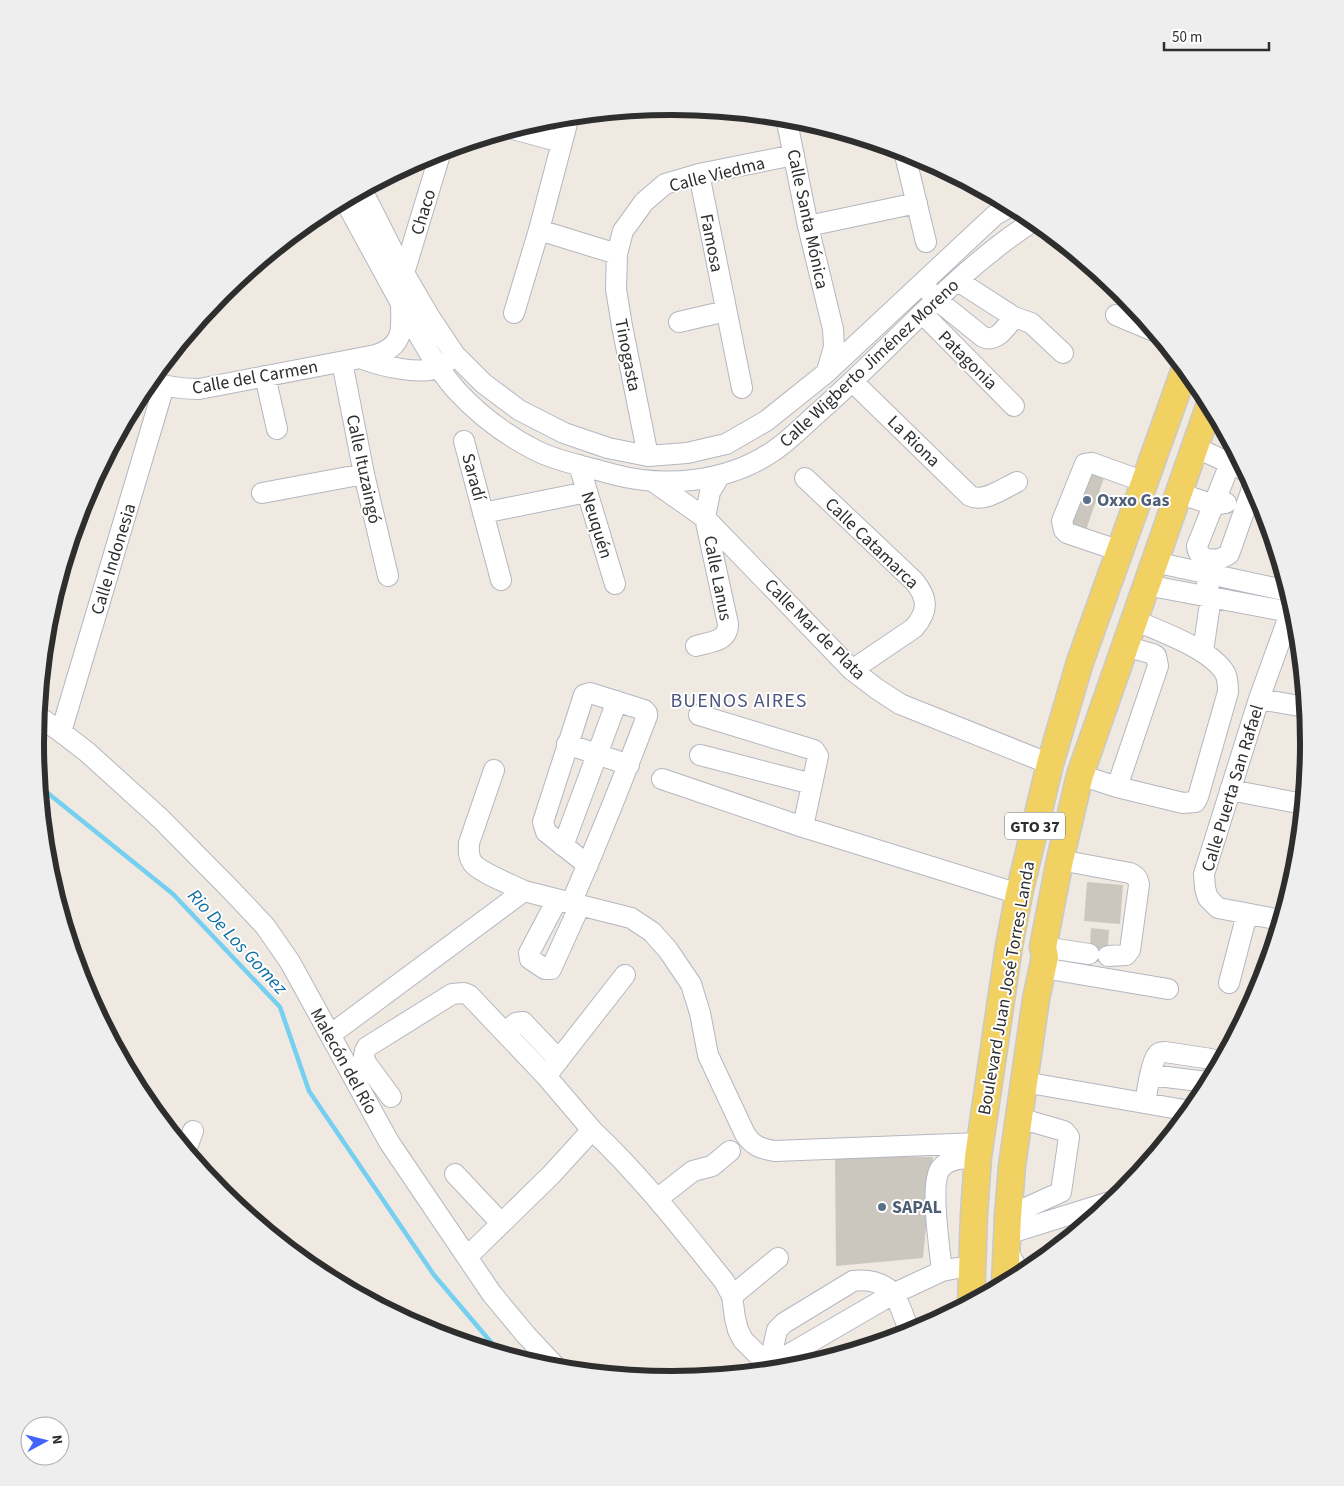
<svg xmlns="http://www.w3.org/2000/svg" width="1344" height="1486" viewBox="0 0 1344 1486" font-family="'Source Sans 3',sans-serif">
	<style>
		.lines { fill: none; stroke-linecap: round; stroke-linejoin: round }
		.stream { stroke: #75cff0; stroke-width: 4.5 }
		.building { fill: #cbc7bf }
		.minor-casing { stroke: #b4b7c1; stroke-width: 22 }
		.major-casing { stroke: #c9c9c9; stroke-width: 29 }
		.minor { stroke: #fff; stroke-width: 20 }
		.major { stroke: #f2d163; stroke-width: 26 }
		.service-dot { fill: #5c6f8a; stroke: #fff; stroke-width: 2 }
		.labels { text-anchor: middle; stroke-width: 4; stroke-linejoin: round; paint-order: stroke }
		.shield { fill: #fff; stroke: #6d6d6d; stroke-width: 1 }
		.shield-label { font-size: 16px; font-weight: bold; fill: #2e2e2e }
		.street-label { font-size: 18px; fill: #2e2e2e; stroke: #fff }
		.service-label { font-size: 18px; font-weight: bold; fill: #4e5e75; stroke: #fff; text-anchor: start }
		.water-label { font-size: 19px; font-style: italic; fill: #0d6fa3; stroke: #fff }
		.quarter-label { font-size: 20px; letter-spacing: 1px; fill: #4d5680; stroke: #fff }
		.rim { fill: none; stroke: #2e2e2e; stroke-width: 6 }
	</style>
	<rect width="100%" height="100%" fill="#efe9e1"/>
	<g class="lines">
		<path class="stream" d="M 39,786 L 173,894 L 280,1007 L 309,1091 L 434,1275 L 501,1354"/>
	</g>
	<path class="building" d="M 1088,466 L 1106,472 L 1085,533 L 1067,527 Z
		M 1087,882 L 1123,885 L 1120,924 L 1084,921 Z
		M 1091,928 L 1109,930 L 1107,962 L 1089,961 Z
		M 835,1155 L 933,1157 L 923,1258 L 836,1266 Z"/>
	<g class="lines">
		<defs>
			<path id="minor" d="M 786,117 L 808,226 L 833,329 L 834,347 L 827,371
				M 513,129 L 561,142
				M 904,151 L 926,242
				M 699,174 L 742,388
				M 362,190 L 404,273 L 429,316 L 455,355 L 483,383 L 519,410 L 564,433 L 608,448 L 648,456 L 687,453 L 726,444 L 766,421 L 826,373 L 995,215 L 1011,206
				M 344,199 C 364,236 384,273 404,309 C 420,337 435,366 456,390 C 479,415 507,436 537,451 C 559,462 588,467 612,474 C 664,488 726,483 772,452 C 789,441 805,424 821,410 C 892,348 954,272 1035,220
				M 808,226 L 917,203
				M 539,230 L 617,254
				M 404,273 L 441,151
				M 928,290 L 942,304 L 983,337 C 997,343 1006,327 1014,317 L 958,281
				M 514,313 L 539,230 L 569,116
				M 922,313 L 1014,406
				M 1116,315 L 1154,331
				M 1014,317 L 1031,323 L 1063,353
				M 679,322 L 726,311
				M 363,359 C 382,366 418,375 438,368 C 441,367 445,363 448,361
				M 342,362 L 364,474 L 388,576
				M 265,376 L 277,429
				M 149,381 C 166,387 181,389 199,389 L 376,355 C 403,346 402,331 401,306
				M 853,382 L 970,496 C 984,503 1004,488 1017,482
				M 464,441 L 501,580
				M 1195,447 L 1246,471
				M 1235,451 L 1197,546 C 1198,563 1219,562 1229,554 L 1253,486
				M 648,456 L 622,326 L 616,289 L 617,254 L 623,231 L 644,202 L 665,184 L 699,174 L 794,155
				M 579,465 L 615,584
				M 805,478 L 914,581 C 928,598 929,611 914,628 L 852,670
				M 654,482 L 705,518 L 852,670 L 877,689 L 900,704 L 1050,764
				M 262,493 L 364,474
				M 1178,493 L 1214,505 L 1226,503
				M 483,513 L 587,492
				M 1120,551 L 1067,533 L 1064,530 L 1062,521 L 1085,464 L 1092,463 L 1145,482
				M 1154,562 L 1288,591
				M 1146,585 L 1290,612 L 1294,611
				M 696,646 C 710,642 728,642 728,624 L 705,518 L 710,492 L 720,475
				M 1203,651 L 1211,597 L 1207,585
				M 1259,699 L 1305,707
				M 699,715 L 814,750 L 818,756 L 803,827
				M 38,716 L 61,732 L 87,752 L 161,819 L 233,892 L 265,926 L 290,962 L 389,1142 L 492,1294 L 526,1335 L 558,1369
				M 61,732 L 164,386
				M 567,744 L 629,765
				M 700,755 L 812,784
				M 494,770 L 469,843 C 469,850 468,856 472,862 C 478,872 513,885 524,891
				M 1080,775 L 1117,787 L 1183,803 L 1195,802 L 1198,797 L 1228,692 C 1228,686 1228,679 1225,673 C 1211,649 1159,631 1134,620
				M 662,779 L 803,827 L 1019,894
				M 1117,787 L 1158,666 L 1156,656 L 1153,654 L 1125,646
				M 1230,790 L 1303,804
				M 563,846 L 617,701
				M 1060,860 L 1130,873 C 1136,876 1138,878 1139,885 L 1130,950 L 1126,955 L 1108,956
				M 557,900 L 529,953 L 530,959 L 545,969 L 551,969 L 580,905
				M 571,903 C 598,842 623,779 647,716 L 647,713 L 644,710 L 590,693 L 584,695 L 543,822 L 546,832 L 588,865
				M 1281,920 L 1218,908 L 1208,898 L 1205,888 L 1204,874 L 1259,699 L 1293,605
				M 1043,947 L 1089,954
				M 1043,968 L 1168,989
				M 1229,983 L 1247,914
				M 505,1032 L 516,1023 L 523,1022 L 559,1060
				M 330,1035 L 524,891 L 631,918 L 652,932 L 668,950 L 691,984 L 700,1013 L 708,1055 L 745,1134 C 753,1146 761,1149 775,1151 L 979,1143
				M 1150,1075 L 1207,1082 L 1210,1081
				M 546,1076 L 592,1130
				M 1024,1082 L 1190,1111
				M 391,1097 L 366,1063 L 364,1057 L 365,1051 L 367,1047 L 452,994 L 464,993 L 469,995 L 546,1076 L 625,975
				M 1145,1103 C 1147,1092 1151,1063 1157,1055 C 1159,1052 1162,1052 1165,1052 L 1211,1059 C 1217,1062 1215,1068 1214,1074
				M 186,1150 L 193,1131
				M 455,1174 L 501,1223
				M 657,1199 L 693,1171 L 712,1166 L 730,1151
				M 1008,1216 L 1061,1192 L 1069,1137 L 1064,1131 L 1019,1118
				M 1007,1234 L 1113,1201
				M 1006,1249 L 1021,1275
				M 468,1256 L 551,1175 L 592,1130 C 641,1176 682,1229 724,1281 L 732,1296 L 735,1318 L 738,1330 L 743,1340 L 769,1366 L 771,1370
				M 942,1271 C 940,1251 929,1182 941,1168 C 949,1158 966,1158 978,1157
				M 732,1296 L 778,1258
				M 769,1366 L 777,1330 L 784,1323 L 853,1281 C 867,1279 882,1282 893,1293 C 898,1299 907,1325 910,1333
				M 764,1371 L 769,1366 L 893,1294 L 942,1271 L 957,1268 L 972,1268"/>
			<path id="major" d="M 1005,1284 L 1008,1216 L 1012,1166 L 1036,999 L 1045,957 L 1043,947 L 1060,860 L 1080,775 L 1210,404
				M 971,1302 L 974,1214 L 978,1157 L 1009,946 L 1019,894 L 1050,764 L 1080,662 L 1185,369"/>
		</defs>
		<use href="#minor" class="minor-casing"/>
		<use href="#major" class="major-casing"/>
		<use href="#minor" class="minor"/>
		<use href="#major" class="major"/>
	</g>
	<g class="service-dot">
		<circle cx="1087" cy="500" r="5"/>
		<circle cx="882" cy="1207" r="5"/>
	</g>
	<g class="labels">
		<rect class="shield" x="1005" y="812.5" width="60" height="27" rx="4"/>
		<g class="shield-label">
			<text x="1035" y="832">GTO 37</text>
		</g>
		<g class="street-label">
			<text transform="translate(717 174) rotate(-14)" y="6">Calle Viedma</text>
			<text transform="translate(423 212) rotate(-73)" y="6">Chaco</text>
			<text transform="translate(808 219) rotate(78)" y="6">Calle Santa Mónica</text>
			<text transform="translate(712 243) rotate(79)" y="6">Famosa</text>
			<text transform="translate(628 355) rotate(79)" y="6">Tinogasta</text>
			<text transform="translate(968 360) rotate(45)" y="6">Patagonia</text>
			<text transform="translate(869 363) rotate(-43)" y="6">Calle Wigberto Jiménez Moreno</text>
			<text transform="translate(255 377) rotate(-10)" y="6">Calle del Carmen</text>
			<text transform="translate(914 441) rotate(44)" y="6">La Riona</text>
			<text transform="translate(364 469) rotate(78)" y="6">Calle Ituzaingó</text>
			<text transform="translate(474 477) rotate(75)" y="6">Saradí</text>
			<text transform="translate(597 525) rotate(73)" y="6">Neuquén</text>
			<text transform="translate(872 543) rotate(44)" y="6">Calle Catamarca</text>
			<text transform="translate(113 559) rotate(-73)" y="6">Calle Indonesia</text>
			<text transform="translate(718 578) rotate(79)" y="6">Calle Lanus</text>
			<text transform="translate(815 629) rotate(45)" y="6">Calle Mar de Plata</text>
			<text transform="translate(1232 788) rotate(-73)" y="6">Calle Puerta San Rafael</text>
			<text transform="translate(1006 988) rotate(-80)" y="6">Boulevard Juan José Torres Landa</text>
			<text transform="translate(344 1061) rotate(61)" y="6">Malecón del Río</text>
		</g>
		<g class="service-label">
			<text x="1097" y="506">Oxxo Gas</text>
			<text x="892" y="1213">SAPAL</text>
		</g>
		<g class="water-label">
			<text transform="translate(238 941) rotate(47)" y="7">Rio De Los Gomez</text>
		</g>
		<g class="quarter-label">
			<text x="739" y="707">BUENOS AIRES</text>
		</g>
	</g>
	<path d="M0 0H1344V1486H0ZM44 743a628 628 0 1 1 1256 0a628 628 0 1 1-1256 0Z" fill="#eee" fill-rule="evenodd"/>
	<path class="rim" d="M44 743a628 628 0 1 1 1256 0a628 628 0 1 1-1256 0Z"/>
	<g transform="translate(45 1441) rotate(83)"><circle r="24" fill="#ffffff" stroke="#ababab"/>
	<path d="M0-4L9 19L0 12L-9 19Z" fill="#4264fb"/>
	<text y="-8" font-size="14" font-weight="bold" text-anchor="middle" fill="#2e2e2e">N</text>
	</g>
	<path d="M1164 42v8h105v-8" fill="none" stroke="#2e2e2e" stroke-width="2.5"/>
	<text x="1172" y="42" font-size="15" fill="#2e2e2e" stroke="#ffffff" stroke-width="4" paint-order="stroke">50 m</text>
</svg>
